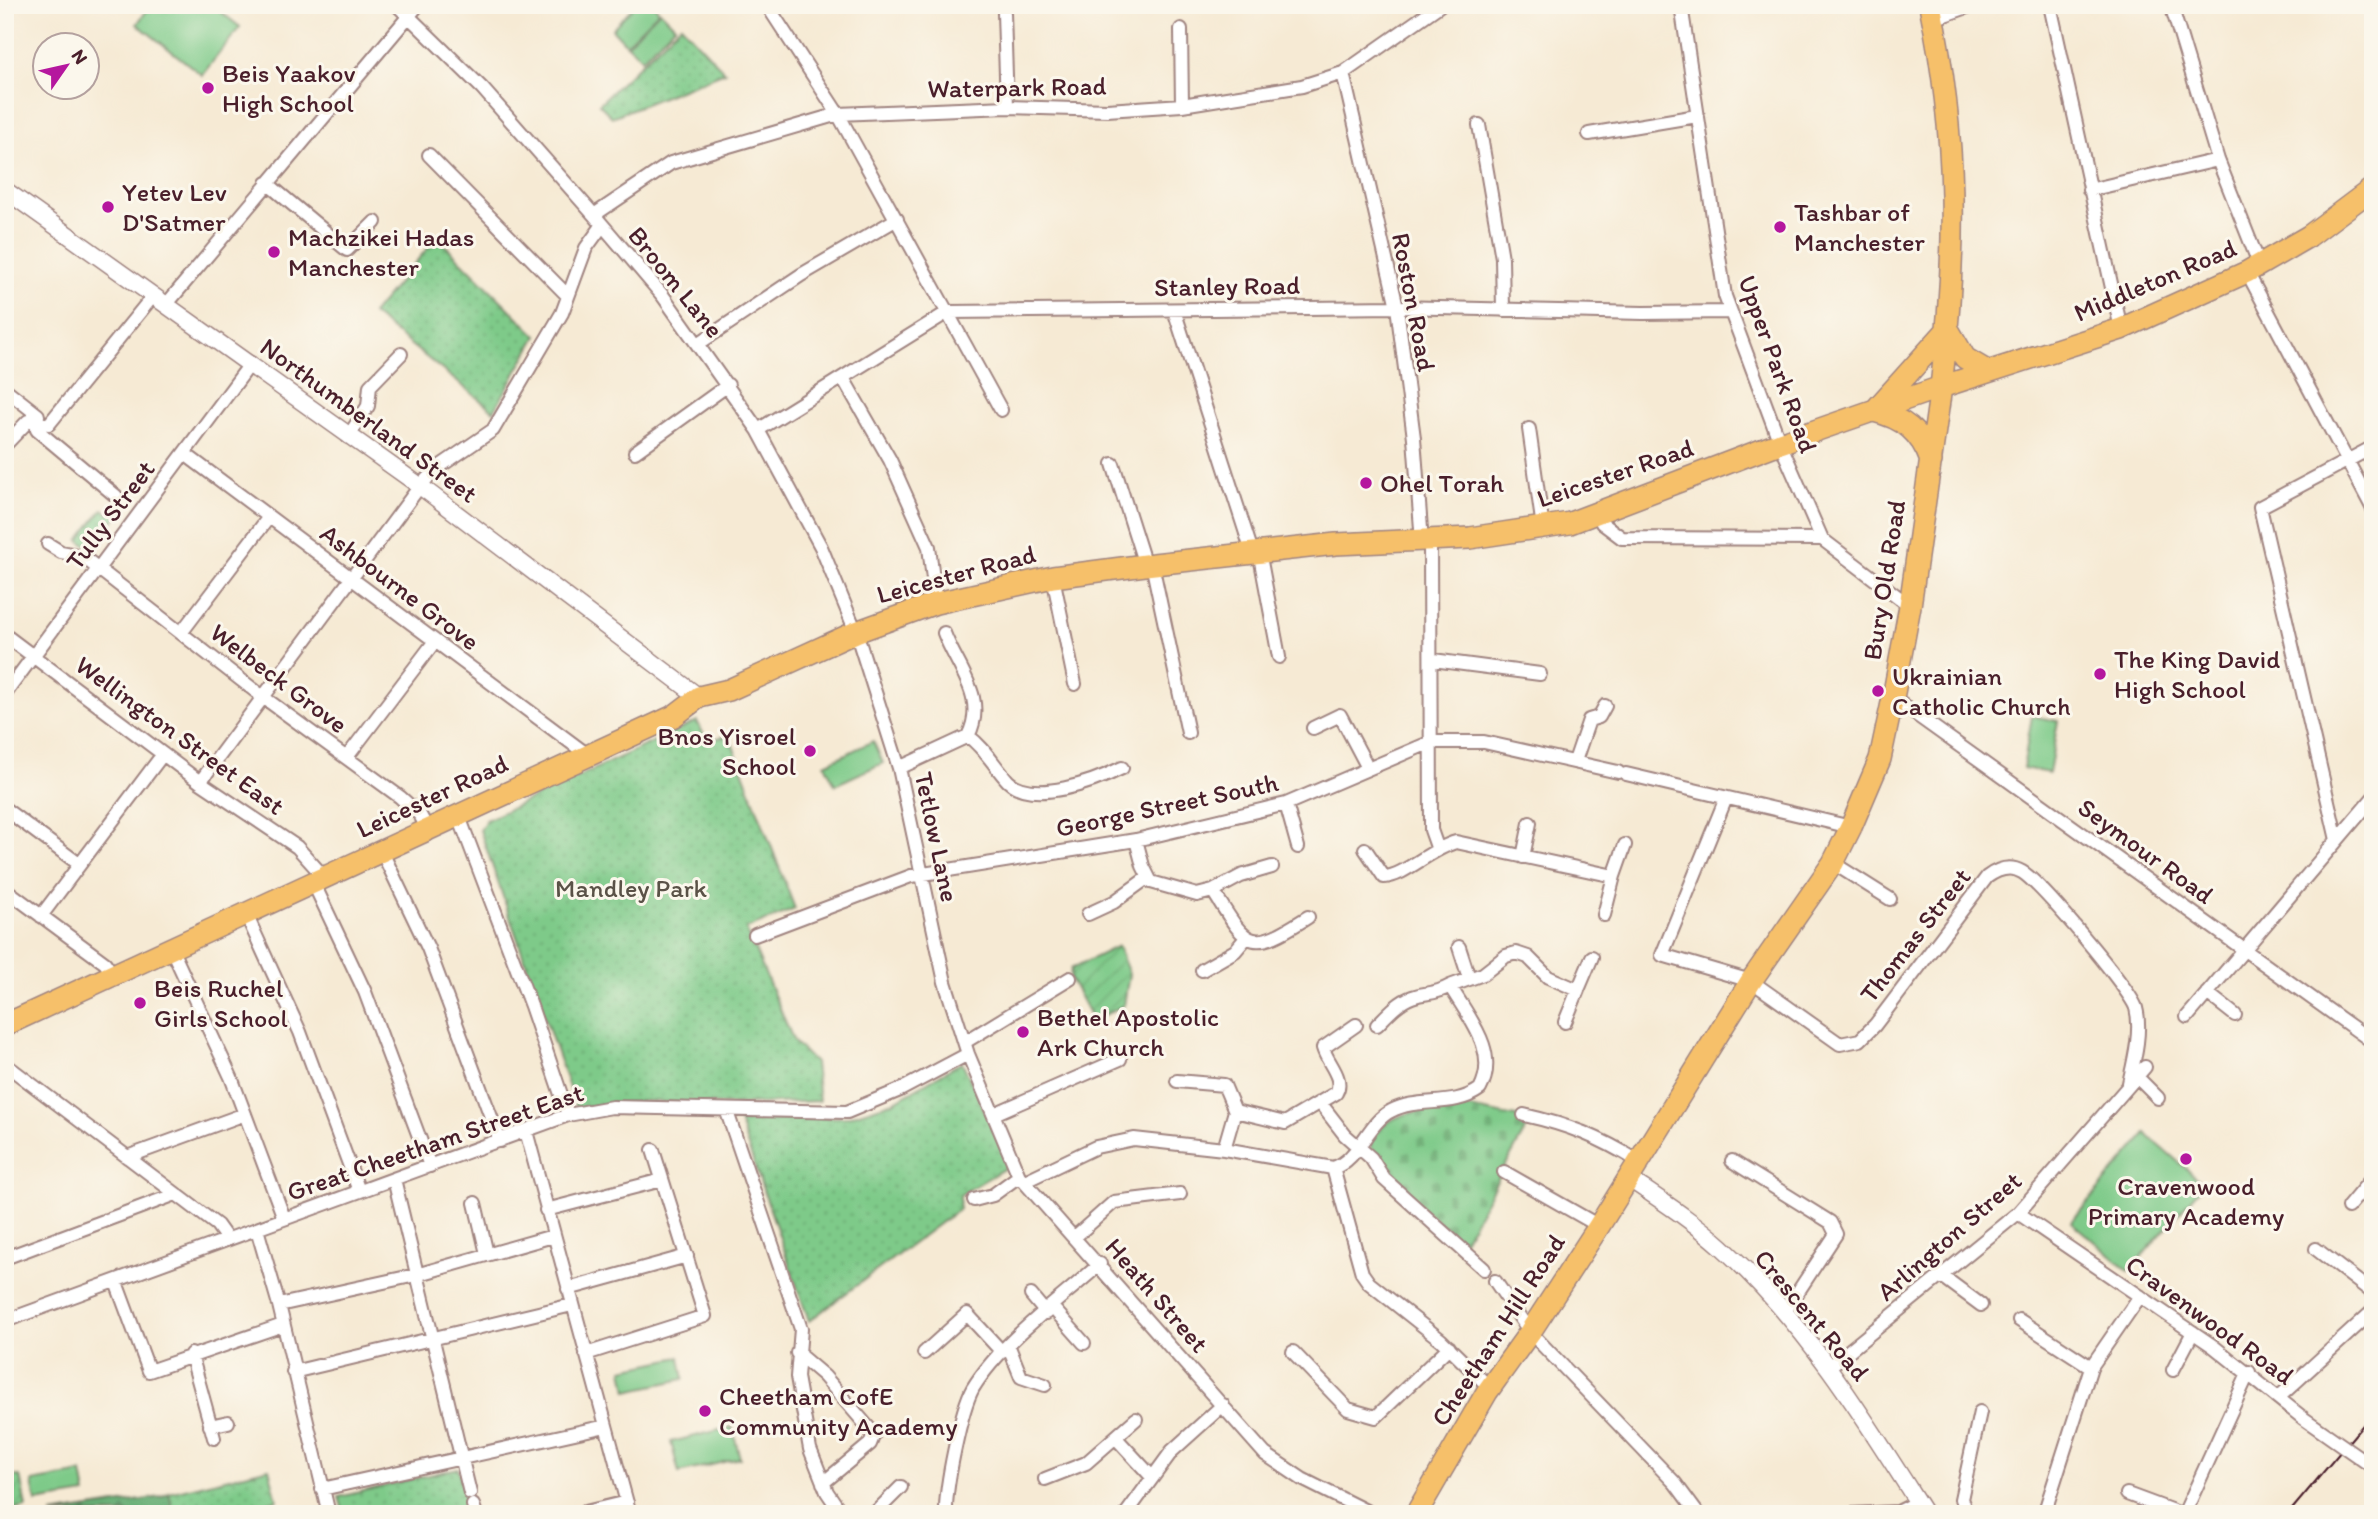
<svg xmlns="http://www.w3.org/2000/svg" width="2378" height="1519" viewBox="0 0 2378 1519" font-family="Itim,sans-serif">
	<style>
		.grass { fill: #7eca89; stroke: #64745a; stroke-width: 2 }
		.forest { fill: url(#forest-firs); stroke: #586650; stroke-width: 2 }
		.cemetery { fill: url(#cemetery-stones); stroke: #64745a; stroke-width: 2 }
		.park { fill: url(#park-dots); stroke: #64745a; stroke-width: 2 }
		.garden { fill: url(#garden-furrows); stroke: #64745a; stroke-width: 2 }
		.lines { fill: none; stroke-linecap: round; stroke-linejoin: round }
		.minor-casing { stroke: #a08480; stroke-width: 16 }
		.tertiary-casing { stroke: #a08480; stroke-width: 19 }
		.primary-casing { stroke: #a08480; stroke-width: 24 }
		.trunk-casing { stroke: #a08480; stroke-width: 24 }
		.minor { stroke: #fff; stroke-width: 12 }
		.tertiary { stroke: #fff; stroke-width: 16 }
		.primary { stroke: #f6c06b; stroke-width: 21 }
		.trunk { stroke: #f6c06b; stroke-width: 21 }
		.tram { stroke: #4a1f2b; stroke-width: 2 }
		.minor-bridge-casing { stroke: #a08480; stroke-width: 16; stroke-linecap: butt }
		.minor-bridge { stroke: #fff; stroke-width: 12 }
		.poi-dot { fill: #b5179e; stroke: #fbf7ec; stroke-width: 2.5 }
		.labels { text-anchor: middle; stroke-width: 6; stroke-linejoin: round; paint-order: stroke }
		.poi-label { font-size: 26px; fill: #4a1f2b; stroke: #fbf7ec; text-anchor: start }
		.street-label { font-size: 26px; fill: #4a1f2b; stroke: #fbf7ec }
		.park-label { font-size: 26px; fill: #5a5247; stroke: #fbf7ec }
	</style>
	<defs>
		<pattern id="forest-firs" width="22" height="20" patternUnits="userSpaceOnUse" patternTransform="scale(1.75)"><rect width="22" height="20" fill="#66ae75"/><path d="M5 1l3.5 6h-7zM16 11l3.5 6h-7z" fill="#568d60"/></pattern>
		<pattern id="cemetery-stones" width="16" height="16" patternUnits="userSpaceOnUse" patternTransform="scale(1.75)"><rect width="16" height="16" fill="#7eca89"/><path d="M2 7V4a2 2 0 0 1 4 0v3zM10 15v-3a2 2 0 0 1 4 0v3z" fill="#6ead76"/></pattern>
		<pattern id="park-dots" width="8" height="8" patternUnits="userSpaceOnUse" patternTransform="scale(1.75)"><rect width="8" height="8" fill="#7eca89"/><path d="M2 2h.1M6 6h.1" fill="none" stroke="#6ead76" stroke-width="1.8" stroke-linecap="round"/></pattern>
		<pattern id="garden-furrows" width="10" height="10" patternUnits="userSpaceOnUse" patternTransform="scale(1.75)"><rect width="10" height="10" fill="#7eca89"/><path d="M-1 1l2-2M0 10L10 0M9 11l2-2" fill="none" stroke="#6ead76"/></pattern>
	</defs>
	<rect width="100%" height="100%" fill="#fbf7ec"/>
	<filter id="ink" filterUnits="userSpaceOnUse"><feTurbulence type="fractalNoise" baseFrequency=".0143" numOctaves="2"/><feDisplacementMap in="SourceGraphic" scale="14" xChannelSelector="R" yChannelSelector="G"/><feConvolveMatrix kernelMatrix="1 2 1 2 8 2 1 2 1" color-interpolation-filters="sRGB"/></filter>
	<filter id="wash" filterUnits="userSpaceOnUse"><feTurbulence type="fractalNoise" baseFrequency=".00686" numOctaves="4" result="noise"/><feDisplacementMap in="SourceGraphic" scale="28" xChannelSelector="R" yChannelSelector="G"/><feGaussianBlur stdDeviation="1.57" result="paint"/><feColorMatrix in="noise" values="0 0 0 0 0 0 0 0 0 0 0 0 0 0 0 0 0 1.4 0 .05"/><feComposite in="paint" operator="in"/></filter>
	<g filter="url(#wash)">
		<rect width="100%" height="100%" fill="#f6ead4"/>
		<path class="grass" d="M 151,5 L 212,5 L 240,27 L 202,75 L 137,24 Z
			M 635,5 L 654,5 L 659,11 L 626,44 L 612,29 Z
			M 660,11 L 675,26 L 642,59 L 627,44 Z
			M 2032,716 L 2058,721 L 2049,773 L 2023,768 Z
			M 873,741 L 883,763 L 835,785 L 825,764 Z
			M 2146,1134 L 2204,1184 L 2129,1271 L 2071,1222 Z
			M 680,1357 L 684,1379 L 627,1391 L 623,1369 Z
			M 732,1427 L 740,1458 L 679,1473 L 671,1442 Z
			M 82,1473 L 86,1494 L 36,1502 L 32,1482 Z"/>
		<path class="forest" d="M 169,1493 L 174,1514 L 51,1514 L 161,1497 Z"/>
		<path class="cemetery" d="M 1464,1107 L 1531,1120 L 1463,1242 C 1434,1216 1381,1182 1370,1144 C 1388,1106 1427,1112 1464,1107 Z"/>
		<path class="park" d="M 681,25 L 725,72 L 612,117 L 599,104 Z
			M 437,237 L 537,336 L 494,411 L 372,314 Z
			M 119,503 L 125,508 L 98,538 L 101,541 L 94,551 L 79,540 L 103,509 L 110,514 Z
			M 697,721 L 707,741 L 729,735 L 795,909 L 746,929 L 794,1042 L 815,1063 L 819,1101 L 730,1105 L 645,1101 L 576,1108 L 480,830 L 486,820 Z
			M 962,1062 L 1010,1165 L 960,1195 L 959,1209 L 809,1321 L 739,1121 L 847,1117 L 893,1102 Z
			M 269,1468 L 277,1500 L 266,1503 L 268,1514 L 174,1514 L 169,1493 Z
			M 458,1468 L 469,1514 L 344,1514 L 339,1497 Z"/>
		<path class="garden" d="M 1118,946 L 1129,974 L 1124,1005 L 1093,1021 L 1070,978 L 1071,969 Z
			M 20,1476 L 26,1507 L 5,1512 L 5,1477 Z"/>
	</g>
	<g filter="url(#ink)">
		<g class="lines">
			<defs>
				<path id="minor" d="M 397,5 L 482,88 L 594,215 L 663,296 L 758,430 L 821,547 L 856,632 L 899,768 L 945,982 L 968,1054 L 1019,1176 L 1265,1454 L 1302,1479 L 1372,1514
					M 767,5 L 838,114 L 1001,410
					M 1681,5 L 1725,296 L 1780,443 L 1822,539 L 1910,606
					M 2050,5 L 2121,329
					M 2171,5 L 2218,160 L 2260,266
					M 1004,13 L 1007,107
					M 1933,19 L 1973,5
					M 1181,29 L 1182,105
					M 1343,73 L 1397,307 L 1414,438 L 1422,542
					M 1479,125 L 1502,258 L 1503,310
					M 1589,134 L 1697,116
					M 429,155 L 568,296
					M 267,183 L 347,250 L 375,222
					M 2089,190 L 2218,160
					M 594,215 L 671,163 L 838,114 L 1007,107 L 1107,110 L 1182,105 L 1302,86 L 1343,73 L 1440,5
					M 2247,272 L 2373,509
					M 166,305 L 418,5
					M 1174,310 L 1252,552
					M 698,344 L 801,275 L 897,219
					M 843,378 L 890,460 L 929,547 L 936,603
					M 5,389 L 38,415 L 37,430 L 116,496
					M 1529,429 L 1543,528
					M 758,430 L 948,312 L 1397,307 L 1643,313 L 1730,312
					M 348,437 L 368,406 L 370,386 L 401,354
					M 5,445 L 28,421 L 49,424 L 153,296
					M 635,452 L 728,385
					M 185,454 L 589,756
					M 1113,464 L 1145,565
					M 1599,513 L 1602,523 L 1622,538 L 1822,539
					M 1430,541 L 1431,830 L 1437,847
					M 48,544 L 61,552 L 82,556 L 263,697 L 400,797 L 420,815 L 427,828
					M 1259,551 L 1279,657
					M 1152,564 L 1188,733
					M 1053,577 L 1075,684
					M 181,633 L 269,517
					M 944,633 C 957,668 988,698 968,736
					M 5,635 L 200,782 L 297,847 L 324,877
					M 1433,660 L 1540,674
					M 5,694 L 251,363
					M 1893,698 L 2373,1042
					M 1313,728 L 1340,715 L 1368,768
					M 347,757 L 435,641
					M 1575,761 L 1589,720 L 1599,717 L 1605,706
					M 899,768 L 968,736 C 985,748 994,766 1008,781 C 1033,805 1096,781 1122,768
					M 1626,774 L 1851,827
					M 200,782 L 420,486 L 436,469 L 493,430 L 562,313 L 586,248 L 602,226
					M 1726,798 L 1662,955 L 1751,981 L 1840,1044 L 1860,1040 L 1875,1025 L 1987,877 C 1998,869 2010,865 2022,872 C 2040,882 2130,989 2136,1008 C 2142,1030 2134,1061 2129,1083
					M 1286,804 L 1298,847
					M 5,809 L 79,864
					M 458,814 L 531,1006 L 568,1115
					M 1136,840 L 1143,866 L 1151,882 L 1197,895 L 1213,891 C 1248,947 1249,955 1308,917
					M 2337,840 L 2260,507 L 2373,447
					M 1365,849 L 1384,877 C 1405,876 1430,849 1456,842 L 1614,876 L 1604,915
					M 381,850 L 428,948 L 500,1141
					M 1523,857 L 1530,823
					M 1833,863 L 1890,899
					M 1614,876 L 1625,845
					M 313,882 L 365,992 L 430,1166
					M 5,889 L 105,963 L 113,975
					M 1213,891 L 1241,876 L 1272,867
					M 245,912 L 300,1032 L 359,1191
					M 1088,914 L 1114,902 L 1147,878
					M 41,916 L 163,754
					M 755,935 L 911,876 L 1136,840 L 1286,804 L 1431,742 L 1484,742 L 1618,772
					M 1459,947 L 1469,978
					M 171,948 L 231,1077 L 284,1218
					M 1202,970 L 1235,951 L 1246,938
					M 1450,986 L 1483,974 L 1506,956 L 1516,953 L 1528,957 L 1548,977 L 1578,990 L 1592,957
					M 2207,993 L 2235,1015
					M 2187,1017 L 2373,798
					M 1565,1022 L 1578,990
					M 965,1042 L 1070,978
					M 5,1064 L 217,1225 L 227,1239
					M 2136,1076 L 2158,1098
					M 1177,1081 L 1224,1085 L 1235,1111 L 1285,1123 L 1336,1093 C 1345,1078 1327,1063 1323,1048 L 1356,1025
					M 1321,1104 L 1345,1135 L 1371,1158 L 1384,1179 L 1484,1269
					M 727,1112 L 801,1329 L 797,1377 L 810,1449 L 827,1492 L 842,1514
					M 994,1114 L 1120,1059
					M 1524,1115 C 1569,1125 1599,1137 1638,1161
					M 526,1131 L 630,1514
					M 1224,1149 L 1235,1111
					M 127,1157 L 245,1114
					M 1732,1161 L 1830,1222 L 1836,1234 L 1784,1313
					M 1333,1168 L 1362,1273 L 1369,1283 L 1441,1340 L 1490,1388
					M 1504,1172 L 1599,1226
					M 394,1179 L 470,1493
					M 1025,1181 L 1096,1147 L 1134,1139 L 1224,1149 L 1333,1168 C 1359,1160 1367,1123 1391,1111 C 1419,1096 1453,1109 1480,1089 C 1500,1052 1468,1017 1450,986 C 1432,996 1428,991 1412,997 C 1398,1002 1387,1015 1377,1025
					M 974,1200 L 993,1195 L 1019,1176
					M 475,1203 L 487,1254
					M 2348,1207 L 2373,1177
					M 546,1210 L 662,1180
					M 2018,1213 L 2213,1346 L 2303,1418
					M 257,1229 L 279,1305 L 329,1514
					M 1076,1236 L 1114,1202 L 1180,1194
					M 2316,1249 L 2373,1293
					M 5,1258 L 176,1194
					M 1942,1276 L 1981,1305
					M 1495,1281 L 1530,1332 L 1675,1483 L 1698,1514
					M 116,1282 L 149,1371 L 283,1325
					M 568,1289 L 687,1256
					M 1031,1295 L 1046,1313
					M 279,1305 L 416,1275 L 553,1236
					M 1052,1307 L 1084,1343
					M 2019,1320 L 2091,1367
					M 5,1321 L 568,1115 L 612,1107 L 847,1112 L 900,1090 L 968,1054
					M 1009,1347 L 1021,1377 L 1045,1385
					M 1293,1352 L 1348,1409 L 1376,1417 L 1449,1347
					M 797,1353 L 824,1376 L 874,1434 L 870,1444 L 823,1483
					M 924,1353 L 967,1314 L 1002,1352
					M 191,1354 L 214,1438
					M 586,1354 L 705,1316 L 653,1150
					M 1829,1367 L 2018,1213 L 2145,1067
					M 2173,1370 L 2193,1332
					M 293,1372 L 572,1305
					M 2278,1398 L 2373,1311
					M 210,1426 L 228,1422
					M 1116,1438 L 1152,1477
					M 1045,1479 L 1086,1463 L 1136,1419
					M 322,1489 L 606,1426
					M 2127,1494 L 2181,1514
					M 473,1505 L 476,1514
					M 577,1514 L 627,1502
					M 874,1514 L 901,1487
					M 946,1514 C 945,1488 961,1409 973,1388 C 1001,1342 1060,1300 1100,1264
					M 1126,1514 L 1172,1451 L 1223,1405
					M 1850,1514 L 1898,1512 L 1918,1502
					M 1967,1514 L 1961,1499 L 1980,1412
					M 2044,1514 L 2091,1367 L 2140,1296
					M 2184,1514 L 2249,1372"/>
				<path id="tertiary" d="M 5,190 L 420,486 L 699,697
					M 1628,1178 C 1660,1200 1693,1221 1722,1247 C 1806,1323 1865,1419 1925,1514"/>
				<path id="primary" d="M 1948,329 L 1965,358 L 1987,371
					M 1877,408 L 1947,330
					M 5,1025 L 674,716 L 699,697 L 729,690 L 856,632 L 936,603 L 1053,577 L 1145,565 L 1336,544 L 1470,538 L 1570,523 L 1780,443 L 1941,387 C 1957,253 1958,139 1930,5"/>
				<path id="trunk" d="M 1874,411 C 1903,418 1921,432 1931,461
					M 1416,1514 L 1487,1392 L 1530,1332 L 1599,1226 L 1751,981 L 1833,863 L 1851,827 L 1880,759 L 1893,698 L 1910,606 L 1941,387 L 2121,329 L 2247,272 L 2309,236 L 2373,188"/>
			</defs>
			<use href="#minor" class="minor-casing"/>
			<use href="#tertiary" class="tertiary-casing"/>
			<use href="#primary" class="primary-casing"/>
			<use href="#trunk" class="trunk-casing"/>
			<use href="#minor" class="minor"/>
			<use href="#tertiary" class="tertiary"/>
			<use href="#primary" class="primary"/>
			<use href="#trunk" class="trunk"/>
			<path class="tram" d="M 2288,1514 L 2373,1413"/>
			<defs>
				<path id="minor-bridge" d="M 2303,1418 L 2373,1467"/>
			</defs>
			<use href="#minor-bridge" class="minor-bridge-casing"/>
			<use href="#minor-bridge" class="minor-bridge"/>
		</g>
	</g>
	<g class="poi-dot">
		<circle cx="208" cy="88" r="7"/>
		<circle cx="108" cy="207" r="7"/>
		<circle cx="1780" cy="227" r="7"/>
		<circle cx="274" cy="252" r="7"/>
		<circle cx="1366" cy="483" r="7"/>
		<circle cx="2100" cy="674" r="7"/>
		<circle cx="1878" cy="691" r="7"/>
		<circle cx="810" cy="751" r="7"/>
		<circle cx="140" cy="1003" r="7"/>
		<circle cx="1023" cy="1032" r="7"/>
		<circle cx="2186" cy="1159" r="7"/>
		<circle cx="705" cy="1411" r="7"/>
	</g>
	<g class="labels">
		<g class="poi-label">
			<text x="222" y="82">Beis Yaakov<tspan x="222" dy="30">High School</tspan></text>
			<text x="122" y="201">Yetev Lev<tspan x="122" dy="30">D'Satmer</tspan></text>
			<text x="1794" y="221">Tashbar of<tspan x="1794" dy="30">Manchester</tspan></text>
			<text x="288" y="246">Machzikei Hadas<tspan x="288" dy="30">Manchester</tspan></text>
			<text x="1380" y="492">Ohel Torah</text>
			<text x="2114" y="668">The King David<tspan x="2114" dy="30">High School</tspan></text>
			<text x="1892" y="685">Ukrainian<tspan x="1892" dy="30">Catholic Church</tspan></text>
			<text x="796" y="745" text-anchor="end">Bnos Yisroel<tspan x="796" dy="30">School</tspan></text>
			<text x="154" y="997">Beis Ruchel<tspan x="154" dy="30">Girls School</tspan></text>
			<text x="1037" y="1026">Bethel Apostolic<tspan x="1037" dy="30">Ark Church</tspan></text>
			<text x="2186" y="1195" text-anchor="middle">Cravenwood<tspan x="2186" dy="30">Primary Academy</tspan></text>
			<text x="719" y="1405">Cheetham CofE<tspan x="719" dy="30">Community Academy</tspan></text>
		</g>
		<g class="street-label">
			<text transform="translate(1017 87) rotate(-1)" y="9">Waterpark Road</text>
			<text transform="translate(2155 280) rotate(-23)" y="9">Middleton Road</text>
			<text transform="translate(676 282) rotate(51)" y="9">Broom Lane</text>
			<text transform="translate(1227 286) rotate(-1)" y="9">Stanley Road</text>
			<text transform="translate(1414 302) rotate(79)" y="9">Roston Road</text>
			<text transform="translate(1778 364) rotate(70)" y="9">Upper Park Road</text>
			<text transform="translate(369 420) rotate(36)" y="9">Northumberland Street</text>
			<text transform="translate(1615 473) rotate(-19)" y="9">Leicester Road</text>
			<text transform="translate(110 515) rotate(-53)" y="9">Tully Street</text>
			<text transform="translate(956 574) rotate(-15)" y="9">Leicester Road</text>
			<text transform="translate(1884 580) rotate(-81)" y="9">Bury Old Road</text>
			<text transform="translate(400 587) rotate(37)" y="9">Ashbourne Grove</text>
			<text transform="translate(279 678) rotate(37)" y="9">Welbeck Grove</text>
			<text transform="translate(180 735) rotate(36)" y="9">Wellington Street East</text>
			<text transform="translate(432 796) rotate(-25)" y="9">Leicester Road</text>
			<text transform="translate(1167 805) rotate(-12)" y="9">George Street South</text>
			<text transform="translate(937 837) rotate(78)" y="9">Tetlow Lane</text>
			<text transform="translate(2146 851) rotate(36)" y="9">Seymour Road</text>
			<text transform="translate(1915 935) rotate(-52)" y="9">Thomas Street</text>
			<text transform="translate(435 1142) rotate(-19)" y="9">Great Cheetham Street East</text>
			<text transform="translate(1949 1236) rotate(-41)" y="9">Arlington Street</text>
			<text transform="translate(1157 1295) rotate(49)" y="9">Heath Street</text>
			<text transform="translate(1812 1315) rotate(50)" y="9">Crescent Road</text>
			<text transform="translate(2210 1320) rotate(36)" y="9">Cravenwood Road</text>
			<text transform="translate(1498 1330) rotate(-57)" y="9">Cheetham Hill Road</text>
		</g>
		<g class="park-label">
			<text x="631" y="897">Mandley Park</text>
		</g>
	</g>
	<rect width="2378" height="1519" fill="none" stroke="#fbf7ec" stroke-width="28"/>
	<g transform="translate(66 66) rotate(56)"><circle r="33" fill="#fbf7ec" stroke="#b4a19f" stroke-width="2"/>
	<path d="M0-5L12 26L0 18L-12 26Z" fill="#b5179e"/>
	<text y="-10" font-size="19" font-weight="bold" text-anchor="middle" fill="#4a1f2b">N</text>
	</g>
</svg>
